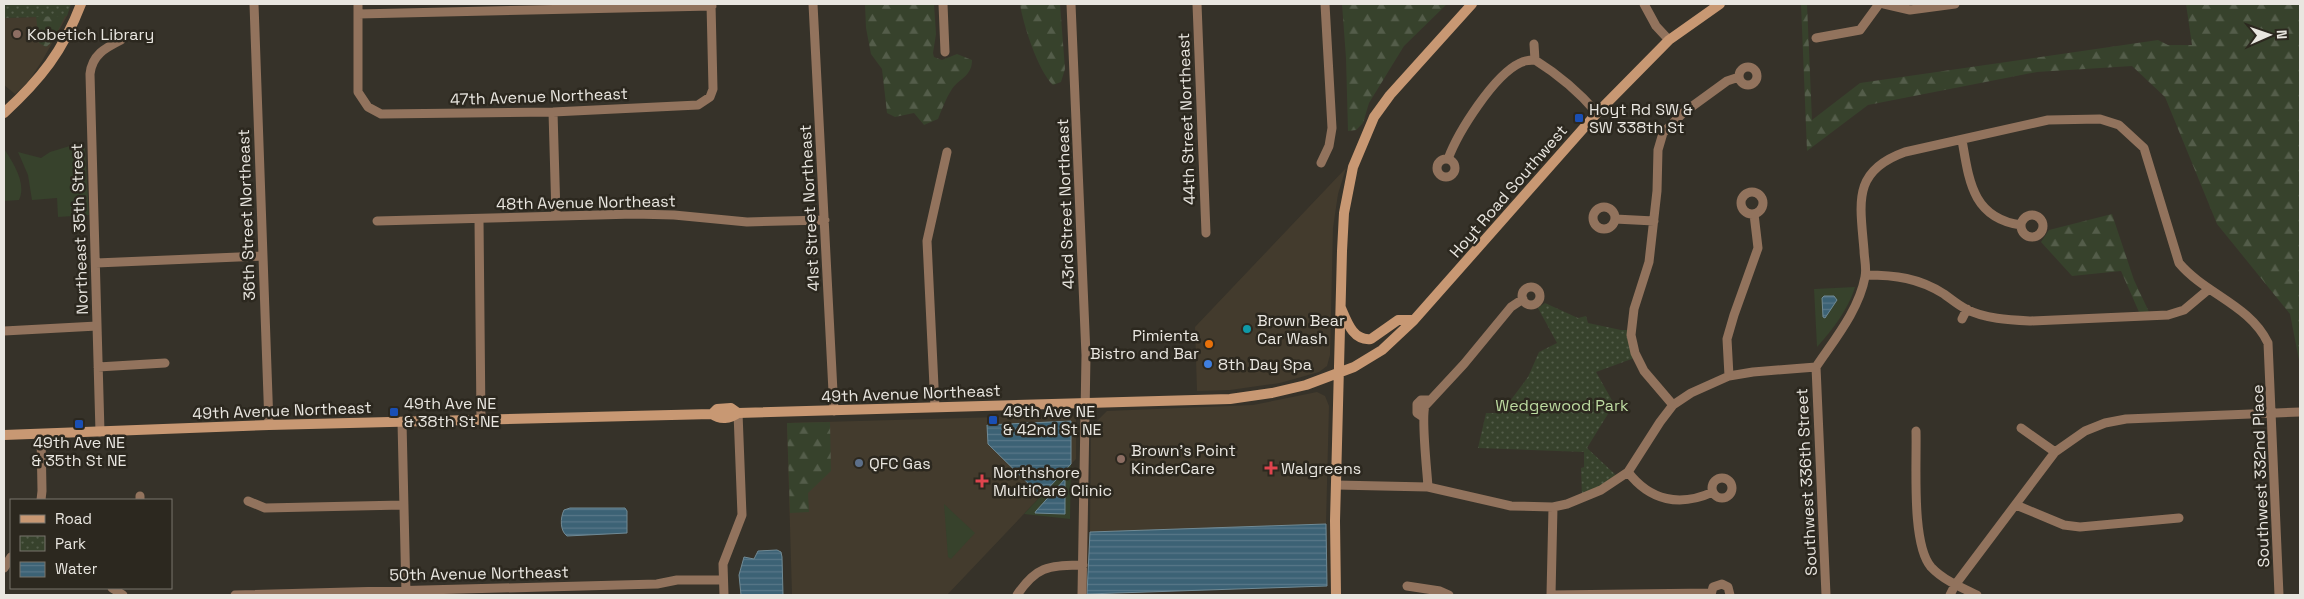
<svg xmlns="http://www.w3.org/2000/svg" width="2304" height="599" viewBox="0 0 2304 599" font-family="'Space Grotesk',sans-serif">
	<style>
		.built { fill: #433b2d }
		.green { fill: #37422c }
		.forest { fill: url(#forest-firs) }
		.park { fill: url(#park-dots) }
		.water { fill: url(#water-rules); stroke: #708a95 }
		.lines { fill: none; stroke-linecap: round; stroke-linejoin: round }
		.street { stroke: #92735d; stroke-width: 9 }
		.secondary { stroke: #c89873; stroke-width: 10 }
		.education-dot { fill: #8d6e63; stroke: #2c281f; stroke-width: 2 }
		.transit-dot { fill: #1a4fb4; stroke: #2c281f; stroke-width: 2 }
		.culture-dot { fill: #0f9aa8; stroke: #2c281f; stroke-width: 2 }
		.food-dot { fill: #e8710a; stroke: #2c281f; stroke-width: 2 }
		.shop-dot { fill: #3f7fe0; stroke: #2c281f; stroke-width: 2 }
		.service-dot { fill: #5c6f8a; stroke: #2c281f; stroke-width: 2 }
		.health-dot { fill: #e0444e; stroke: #2c281f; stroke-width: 2 }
		.labels { text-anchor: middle; stroke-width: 5; stroke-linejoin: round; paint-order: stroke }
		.poi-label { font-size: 16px; fill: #e9e6e0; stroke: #2c281f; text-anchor: start }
		.street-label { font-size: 16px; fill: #e9e6e0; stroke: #2c281f }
		.park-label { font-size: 16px; fill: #bddba1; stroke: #2c281f }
	</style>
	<defs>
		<pattern id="forest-firs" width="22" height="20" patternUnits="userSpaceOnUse" patternTransform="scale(1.25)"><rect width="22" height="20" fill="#37422c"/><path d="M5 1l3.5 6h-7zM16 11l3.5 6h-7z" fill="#545d4a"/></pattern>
		<pattern id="park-dots" width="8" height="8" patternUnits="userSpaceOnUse" patternTransform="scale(1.25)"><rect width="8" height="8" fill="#37422c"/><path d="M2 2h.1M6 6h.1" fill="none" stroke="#545d4a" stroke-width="1.8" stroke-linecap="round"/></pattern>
		<pattern id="water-rules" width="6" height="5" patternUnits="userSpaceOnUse" patternTransform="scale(1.25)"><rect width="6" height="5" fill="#3c6275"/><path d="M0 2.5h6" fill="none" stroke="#587888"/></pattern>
	</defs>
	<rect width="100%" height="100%" fill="#363229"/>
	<path class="built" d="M 67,16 L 42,61 L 28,82 L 15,94 L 4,85 L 4,18 Z
		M 1346,168 L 1338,194 L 1333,228 L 1330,355 L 1327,366 L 1319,372 L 1280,383 L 1230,390 L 1197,391 L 1195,327 Z
		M 1317,392 L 1325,396 L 1329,406 L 1326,524 L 1090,532 L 1091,427 L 1107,411 L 1253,405 Z
		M 1072,415 L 1076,418 L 1076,459 L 947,595 L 792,595 L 787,423 Z"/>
	<path class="green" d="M 73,145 L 85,148 L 89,215 L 58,217 L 57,198 L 32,200 L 28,175 L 18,152 L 41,158 L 50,152 Z
		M 4,149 C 13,162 27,184 19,200 L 4,201 Z
		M 1855,287 C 1849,308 1832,331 1817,347 L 1814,289 Z
		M 1071,464 L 1070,519 L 1024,514 Z
		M 944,504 L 975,533 L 951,559 L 948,557 Z"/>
	<path class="forest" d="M 71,4 L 53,41 L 46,47 L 39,43 L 35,7 Z
		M 865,4 L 934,4 L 936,34 L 933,53 L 934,57 L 942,60 L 957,54 L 972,60 C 972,76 960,78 952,89 C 946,98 942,109 938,119 L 924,125 L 914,113 L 895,117 L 887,113 L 882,69 L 871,54 L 866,28 Z
		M 1020,4 L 1060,4 L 1065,69 L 1061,82 L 1053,85 C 1038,71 1023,24 1020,4 Z
		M 1342,4 L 1447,4 L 1404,46 L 1369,103 L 1363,123 L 1356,130 L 1348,131 L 1346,58 Z
		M 1801,4 L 1807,4 L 1812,120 L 1860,83 L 2158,40 L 2168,45 L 2192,45 L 2186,4 L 2300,4 L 2300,365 L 2290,314 L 2217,224 L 2165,97 L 2132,66 L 2037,72 L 1868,105 L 1807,151 Z
		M 2112,214 L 2134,280 L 2149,312 L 2139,312 L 2121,271 L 2072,276 L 2041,242 L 2049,230 Z
		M 830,422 L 831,471 L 808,493 L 809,512 L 790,513 L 787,423 Z"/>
	<path class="park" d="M 4,4 L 71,4 L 67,16 L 4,18 Z
		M 1545,303 L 1578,318 L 1586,316 L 1588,323 L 1621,330 L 1631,330 L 1637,357 L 1596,372 L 1614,404 L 1587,448 L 1619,478 L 1582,498 L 1581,468 L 1584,467 L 1584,452 L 1478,448 L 1486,413 L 1501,413 L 1528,377 L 1539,352 L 1557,343 L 1538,308 Z"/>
	<path class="water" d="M 1824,296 L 1834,296 L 1837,300 L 1825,318 L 1823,317 L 1822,298 Z
		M 1071,421 L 1071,464 L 1041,496 L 988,444 L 987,425 Z
		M 1065,479 L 1065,514 L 1035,513 L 1036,511 Z
		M 570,508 L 625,508 L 627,511 L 627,533 L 567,536 C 560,531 560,518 564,510 Z
		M 1326,524 L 1327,586 L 1087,594 L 1090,532 Z
		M 777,550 L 781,552 L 782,557 L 783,595 L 741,595 L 739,575 L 744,557 L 754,559 L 758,551 Z"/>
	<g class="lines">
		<path class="street" d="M 254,4 L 269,425
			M 358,4 L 358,92 L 368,107 L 381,114 L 553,112 L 698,105 L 710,97 L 713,89 L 711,4
			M 813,4 L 834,411
			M 943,4 L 945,52
			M 1071,4 L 1086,355 L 1082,595
			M 1197,4 L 1206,233
			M 1644,4 L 1656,26 L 1669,40
			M 1884,4 L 1910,10 L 1955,4
			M 358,14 L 712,6
			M 1816,38 L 1860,30 L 1879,4
			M 1534,44 L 1535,60
			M1739 76a9 9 0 1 1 18 0a9 9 0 1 1-18 0Z
			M 553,112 L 556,215
			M 1962,140 C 1969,180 1972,218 2021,225
			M 1448,159 C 1458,132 1494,75 1520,63 C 1525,60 1530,60 1535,60 C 1559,75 1579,92 1597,113
			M1437 168a9 9 0 1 1 18 0a9 9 0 1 1-18 0Z
			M 1321,163 L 1329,146 L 1332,128 L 1325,4
			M1741 203a11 11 0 1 1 22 0a11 11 0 1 1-22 0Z
			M1593 218a11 11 0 1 1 22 0a11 11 0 1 1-22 0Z
			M2021 226a11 11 0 1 1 22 0a11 11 0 1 1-22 0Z
			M 479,219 L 481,421
			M 1615,219 L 1654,221
			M 377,221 L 634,214 L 674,215 L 747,222 L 825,220
			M 96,263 L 263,256
			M 1866,275 C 1895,275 1919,278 1944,294 C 1951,299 1958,305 1966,309 C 1985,319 2010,320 2031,321 L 2168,315 L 2184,310 L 2209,289
			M1522 296a9 9 0 1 1 18 0a9 9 0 1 1-18 0Z
			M 1962,319 L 1967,309
			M 4,331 L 97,326
			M 98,367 L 165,363
			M 1816,367 C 1834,340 1859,310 1865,277 C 1867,268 1864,258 1864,250 C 1860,202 1852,171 1905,152 L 2048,120 L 2100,119 L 2119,125 L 2144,148 L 2179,263 C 2205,294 2250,305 2268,343 L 2279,595
			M 1816,367 L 1826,595
			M 1729,376 L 1727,339 L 1734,315 L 1758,248 L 1754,214
			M 1673,405 L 1644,371 L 1635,353 L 1631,335 L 1634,309 L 1649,262 L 1657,191 L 1658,150 L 1663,133 L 1683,113 L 1727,81 L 1739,77
			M 935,407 L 927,241 L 947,152
			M 1423,417 L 1417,413 L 1417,404 L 1421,400 L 1429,400
			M 402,422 L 406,594
			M 2021,428 L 2055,452
			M 1916,431 C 1917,463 1911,544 1931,567 C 1943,580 1962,588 1977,595
			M 100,432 L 90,74 C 92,55 105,48 121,40
			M 41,434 L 42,491 L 41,500
			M 1628,472 C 1650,501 1680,507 1713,492
			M1712 488a10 10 0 1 1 20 0a10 10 0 1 1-20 0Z
			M 1336,485 L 1428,487 L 1511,506 L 1553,507 L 1567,504 L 1601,490 L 1628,472 L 1660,422 L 1673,405 L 1691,393 L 1729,376 L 1753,372 L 1816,367
			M 1428,487 C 1427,470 1421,418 1425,406 L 1464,364 L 1511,307 L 1523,299
			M 140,496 L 140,500
			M 248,501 L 265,508 L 403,505
			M 2016,505 L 2064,525 L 2080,527 L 2179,518
			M 4,568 L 11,557
			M 1407,586 L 1440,591 L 1449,595
			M 112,588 L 123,595
			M 235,595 L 657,584 L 677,580 L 722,580
			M 724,595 L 723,564 L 742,515 L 738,413
			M 1017,595 C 1037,565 1049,566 1083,565
			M 1551,595 L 1710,593
			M 1551,595 L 1553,507
			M 1711,595 L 1713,587 L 1722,584 L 1728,587 L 1730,595
			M 1950,595 L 1955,585 L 2055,452 L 2085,431 L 2105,423 L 2126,419 L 2300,412"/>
		<path class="secondary" d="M 4,113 C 41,79 63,51 81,4
			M 1341,308 C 1347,322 1353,341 1371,339 L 1398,320 L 1414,320
			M 712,414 L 717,409 L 731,408 L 738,413
			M 4,435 L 269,425 L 712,414 C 720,420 730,419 738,413 L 1230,399 L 1272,393 L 1306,385 L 1354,367 L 1382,350 L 1414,320 L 1597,113 L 1669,40 L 1720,4
			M 1336,595 L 1335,521 L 1342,251 L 1344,213 L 1353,167 L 1374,117 L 1390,95 L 1472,4"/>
	</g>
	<g class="education-dot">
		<circle cx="17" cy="34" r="5"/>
		<circle cx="1121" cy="459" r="5"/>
	</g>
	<g class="transit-dot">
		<rect x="1574" y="113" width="10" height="10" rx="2.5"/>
		<rect x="389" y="407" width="10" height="10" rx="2.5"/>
		<rect x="988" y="415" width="10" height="10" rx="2.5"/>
		<rect x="74" y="419" width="10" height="10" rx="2.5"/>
	</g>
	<circle class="culture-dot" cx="1247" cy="329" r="5"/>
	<circle class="food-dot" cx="1209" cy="344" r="5"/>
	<circle class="shop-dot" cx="1208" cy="364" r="5"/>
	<circle class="service-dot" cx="859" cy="463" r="5"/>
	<g class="health-dot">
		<path d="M1268.5 460.5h5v5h5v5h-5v5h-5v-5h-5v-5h5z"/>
		<path d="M979.5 473.5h5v5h5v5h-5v5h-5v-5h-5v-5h5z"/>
	</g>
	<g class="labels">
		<g class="poi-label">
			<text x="27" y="40">Kobetich Library</text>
			<text x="1589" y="115">Hoyt Rd SW &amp;<tspan x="1589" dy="18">SW 338th St</tspan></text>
			<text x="1257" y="326">Brown Bear<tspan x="1257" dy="18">Car Wash</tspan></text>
			<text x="1199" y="341" text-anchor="end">Pimienta<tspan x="1199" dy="18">Bistro and Bar</tspan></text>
			<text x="1218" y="370">8th Day Spa</text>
			<text x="404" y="409">49th Ave NE<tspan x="404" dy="18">&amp; 38th St NE</tspan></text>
			<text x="1003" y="417">49th Ave NE<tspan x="1003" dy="18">&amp; 42nd St NE</tspan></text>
			<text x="79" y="448" text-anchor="middle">49th Ave NE<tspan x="79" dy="18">&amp; 35th St NE</tspan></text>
			<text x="1131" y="456">Brown's Point<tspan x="1131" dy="18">KinderCare</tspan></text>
			<text x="869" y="469">QFC Gas</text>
			<text x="1281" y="474">Walgreens</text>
			<text x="993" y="478">Northshore<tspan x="993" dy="18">MultiCare Clinic</tspan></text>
		</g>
		<g class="street-label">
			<text transform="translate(539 96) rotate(-2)" y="6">47th Avenue Northeast</text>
			<text transform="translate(1186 119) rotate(-92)" y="6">44th Street Northeast</text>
			<text transform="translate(1508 191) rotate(-49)" y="6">Hoyt Road Southwest</text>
			<text transform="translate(586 202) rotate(-1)" y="6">48th Avenue Northeast</text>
			<text transform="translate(1065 204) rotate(-92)" y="6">43rd Street Northeast</text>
			<text transform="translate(809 208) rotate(-93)" y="6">41st Street Northeast</text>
			<text transform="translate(246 215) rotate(-92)" y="6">36th Street Northeast</text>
			<text transform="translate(79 229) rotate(-92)" y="6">Northeast 35th Street</text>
			<text transform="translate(911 393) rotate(-2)" y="6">49th Avenue Northeast</text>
			<text transform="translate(282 410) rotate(-2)" y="6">49th Avenue Northeast</text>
			<text transform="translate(2260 476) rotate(-92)" y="6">Southwest 332nd Place</text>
			<text transform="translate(1806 482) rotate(-93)" y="6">Southwest 336th Street</text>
			<text transform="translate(479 573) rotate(-1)" y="6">50th Avenue Northeast</text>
		</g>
		<g class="park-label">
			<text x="1562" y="411">Wedgewood Park</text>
		</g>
	</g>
	<rect width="2304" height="599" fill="none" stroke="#e9e6e0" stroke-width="10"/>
	<rect x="10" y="499" width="162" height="90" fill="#2c281f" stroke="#78746c"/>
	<rect x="20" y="515" width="25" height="8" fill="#c89873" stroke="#78746c"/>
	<text x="55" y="524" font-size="15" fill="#e9e6e0">Road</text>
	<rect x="20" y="536" width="25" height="15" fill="url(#park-dots)" stroke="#78746c"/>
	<text x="55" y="549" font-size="15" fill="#e9e6e0">Park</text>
	<rect x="20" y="562" width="25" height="15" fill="url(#water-rules)" stroke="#78746c"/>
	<text x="55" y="574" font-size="15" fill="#e9e6e0">Water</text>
	<g transform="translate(2269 35) rotate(88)" stroke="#2c281f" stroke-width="4" paint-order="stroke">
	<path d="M0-4L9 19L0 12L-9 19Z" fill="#e9e6e0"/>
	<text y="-8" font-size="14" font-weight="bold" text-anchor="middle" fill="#e9e6e0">N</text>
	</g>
</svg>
